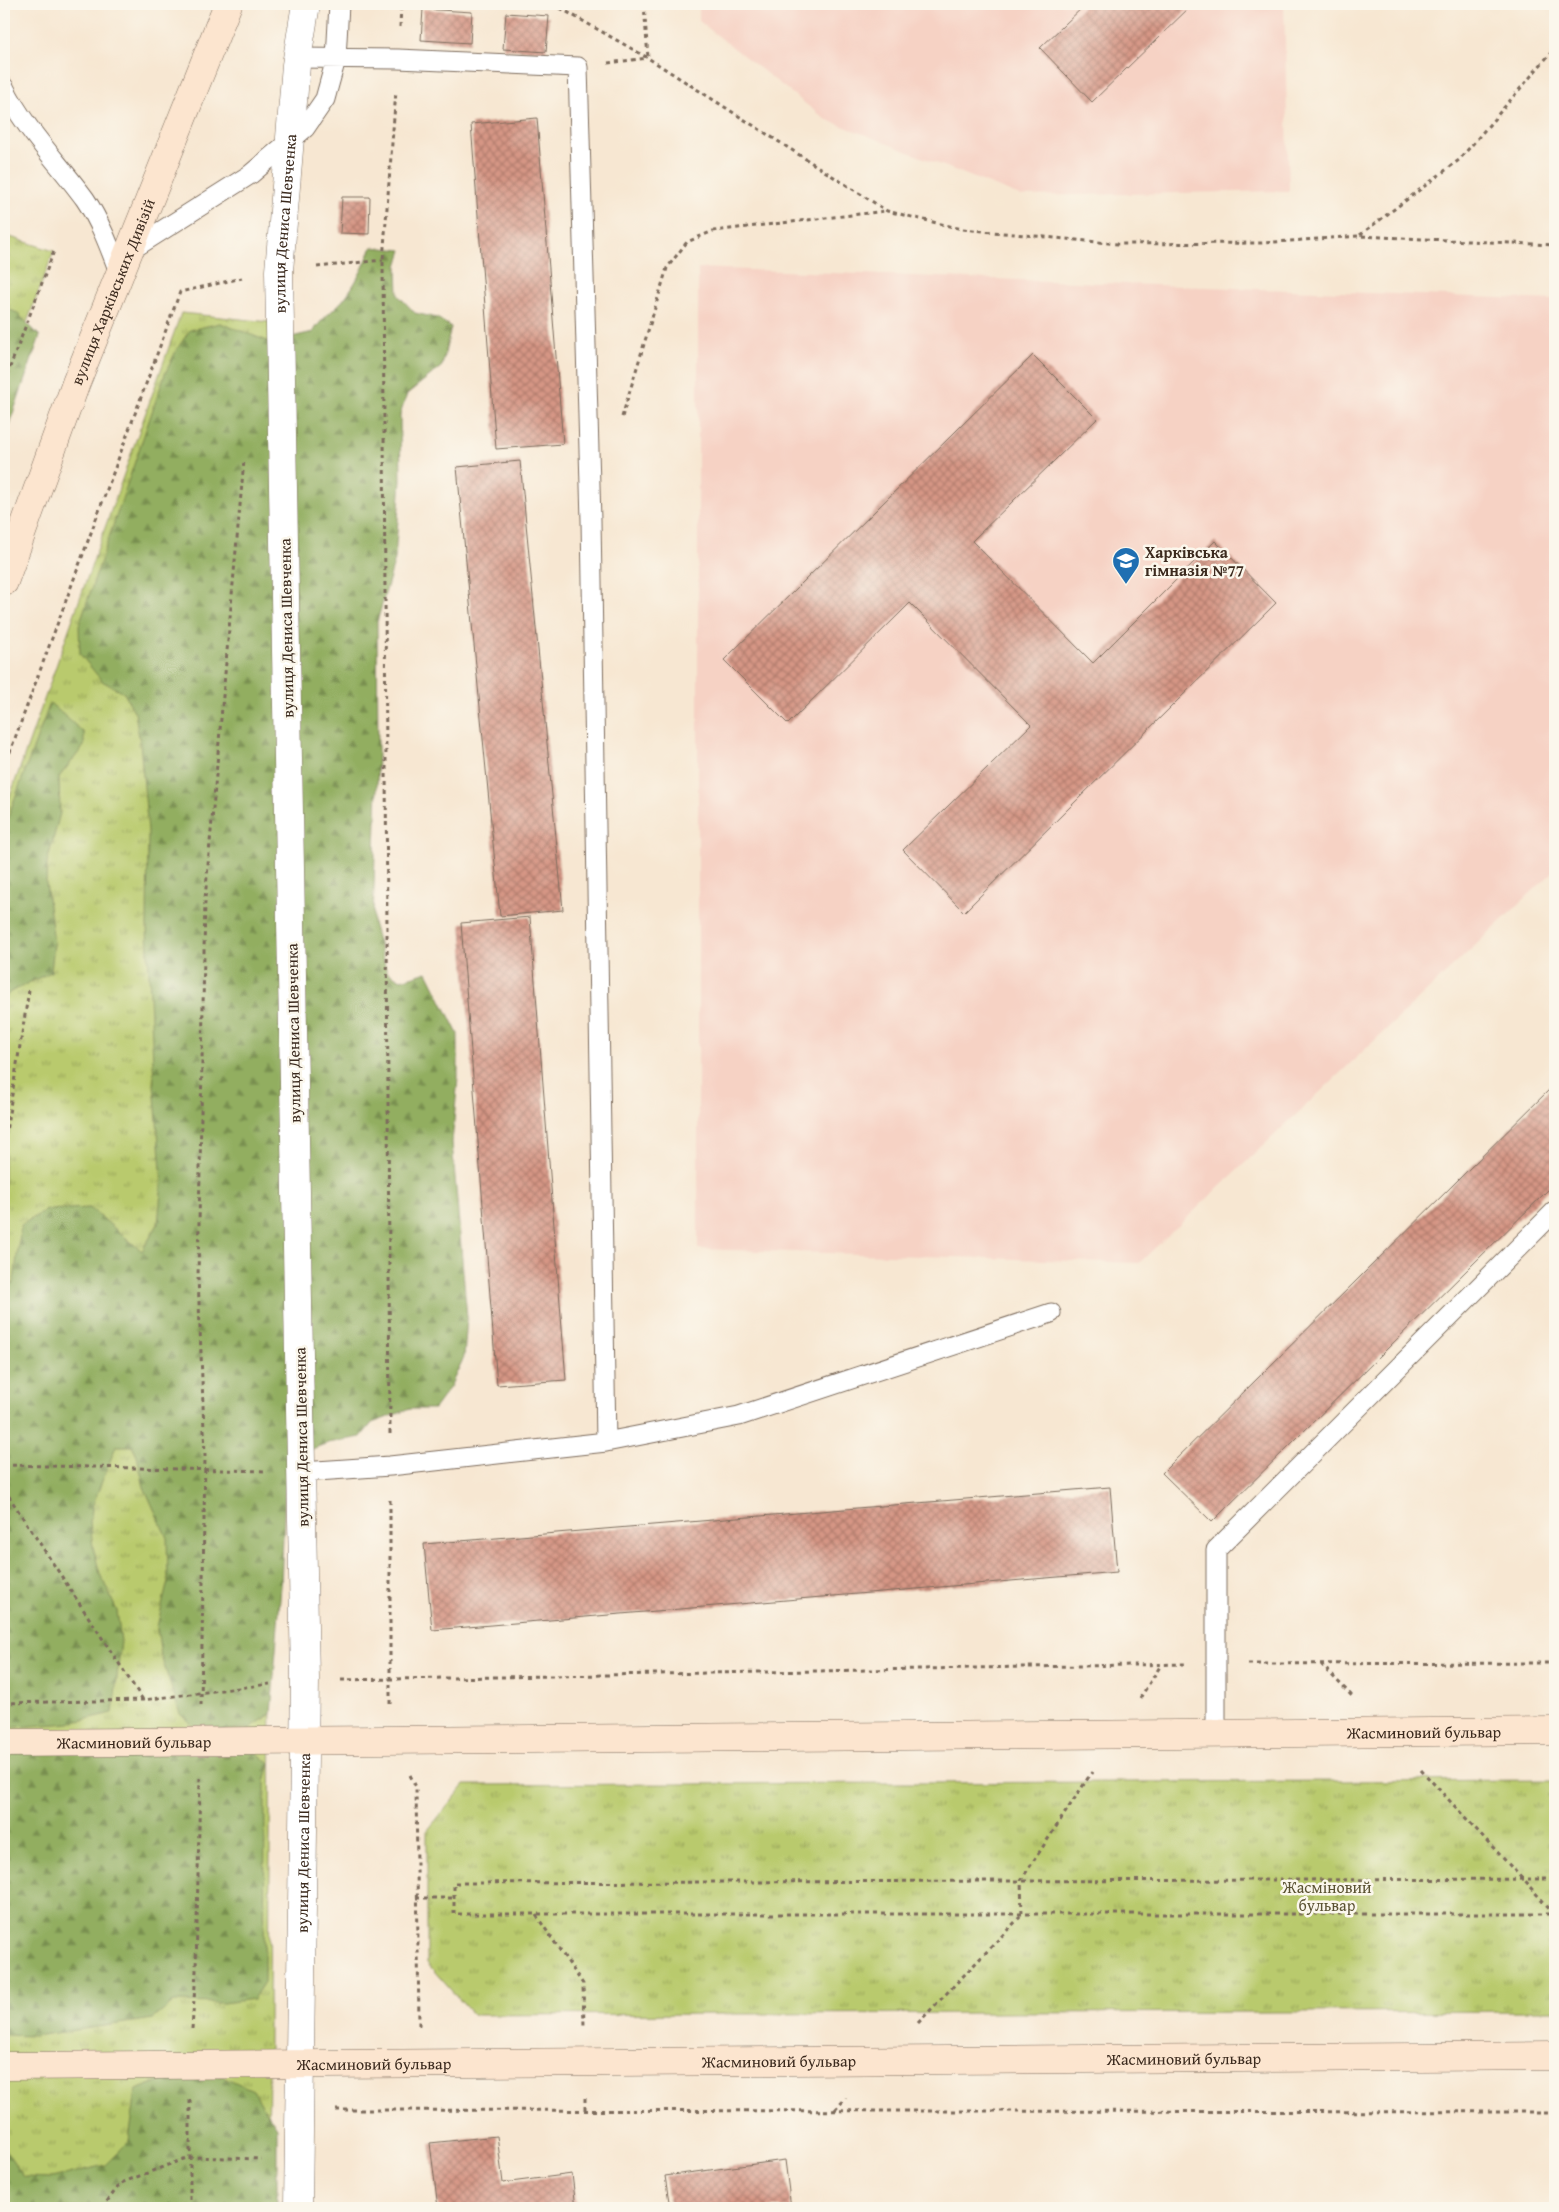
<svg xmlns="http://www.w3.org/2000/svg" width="1559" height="2212" viewBox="0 0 1559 2212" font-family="'Gentium Book Plus',serif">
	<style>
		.built { fill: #f6d2c4 }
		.grass { fill: url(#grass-tufts); stroke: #7a7a46 }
		.forest { fill: url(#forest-firs); stroke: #666c3f }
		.building { fill: url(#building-cross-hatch) }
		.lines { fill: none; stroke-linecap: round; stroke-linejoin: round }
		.lane-casing { stroke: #7d6c5d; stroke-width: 21 }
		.street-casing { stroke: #7d6c5d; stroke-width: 29 }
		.secondary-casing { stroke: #7d6c5d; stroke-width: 29 }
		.path { stroke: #7d6c5d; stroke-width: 3; stroke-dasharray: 4 4; stroke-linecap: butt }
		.lane { stroke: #fff; stroke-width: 19 }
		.street { stroke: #fff; stroke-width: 28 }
		.secondary { stroke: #fce5cf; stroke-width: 28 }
		.labels { text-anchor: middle; stroke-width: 5; stroke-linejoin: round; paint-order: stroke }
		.street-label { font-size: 16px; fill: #3b2a1e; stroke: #fbf7ec }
		.poi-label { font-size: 16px; font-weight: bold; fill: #3b2a1e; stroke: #fbf7ec; text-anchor: start }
		.park-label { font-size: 16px; fill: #5a5232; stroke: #fbf7ec }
	</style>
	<defs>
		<pattern id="grass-tufts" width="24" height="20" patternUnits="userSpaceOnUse" patternTransform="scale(1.25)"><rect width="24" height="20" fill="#b9ca6d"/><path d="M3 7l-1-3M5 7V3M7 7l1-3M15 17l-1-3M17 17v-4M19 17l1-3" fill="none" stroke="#98a459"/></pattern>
		<pattern id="forest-firs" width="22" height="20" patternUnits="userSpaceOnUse" patternTransform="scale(1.25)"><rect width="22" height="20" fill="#92ae60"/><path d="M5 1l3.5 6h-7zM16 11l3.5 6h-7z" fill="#788e4f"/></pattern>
		<pattern id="building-cross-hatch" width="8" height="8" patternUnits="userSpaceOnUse" patternTransform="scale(1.25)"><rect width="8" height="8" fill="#d69685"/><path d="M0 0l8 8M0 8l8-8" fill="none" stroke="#af7b6c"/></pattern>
	</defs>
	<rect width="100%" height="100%" fill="#fbf7ec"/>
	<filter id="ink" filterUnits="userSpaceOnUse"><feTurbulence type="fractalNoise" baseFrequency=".02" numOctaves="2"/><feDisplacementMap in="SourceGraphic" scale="10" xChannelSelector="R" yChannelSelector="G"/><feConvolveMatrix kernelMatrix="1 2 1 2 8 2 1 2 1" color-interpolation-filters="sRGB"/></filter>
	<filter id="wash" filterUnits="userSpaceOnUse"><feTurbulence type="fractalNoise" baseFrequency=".0096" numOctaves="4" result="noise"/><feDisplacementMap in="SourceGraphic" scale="20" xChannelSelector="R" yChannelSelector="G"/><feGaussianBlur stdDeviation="1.12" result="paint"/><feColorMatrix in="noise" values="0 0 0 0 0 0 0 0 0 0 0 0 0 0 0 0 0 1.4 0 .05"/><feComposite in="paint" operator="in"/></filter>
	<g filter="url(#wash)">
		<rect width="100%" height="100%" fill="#f7e7d2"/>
		<path class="built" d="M 699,4 L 1284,4 L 1289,191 L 1020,196 L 825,119 L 699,21 Z
			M 698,268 L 1555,300 L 1555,870 L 1139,1263 L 698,1249 Z"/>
		<path class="grass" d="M 4,235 L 54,251 L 4,383 Z
			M 181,313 L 270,322 L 272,1503 L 268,2208 L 4,2208 L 4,813 Z
			M 1555,1780 L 1555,2011 L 473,2015 L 427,1963 L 427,1831 L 465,1785 Z"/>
		<path class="forest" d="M 372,247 L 402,250 L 397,266 L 398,295 L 415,313 L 437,318 L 451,327 L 442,366 L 407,394 L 400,415 L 401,480 L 395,559 L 377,622 L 378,752 L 373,923 L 387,972 L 401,980 L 427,972 L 458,1034 L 458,1078 L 452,1142 L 467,1317 L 464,1357 L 450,1387 L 434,1409 L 410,1409 L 372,1423 L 361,1437 L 328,1443 L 290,1457 L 285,1487 L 281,1586 L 271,1714 L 250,1728 L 200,1732 L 180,1714 L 161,1656 L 157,1627 L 168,1581 L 167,1538 L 144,1487 L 137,1456 L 132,1446 L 116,1446 L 93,1504 L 90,1522 L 93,1547 L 100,1574 L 117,1611 L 121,1641 L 113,1713 L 69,1723 L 4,1728 L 4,1296 L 14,1281 L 21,1225 L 46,1210 L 90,1208 L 142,1251 L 158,1224 L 162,1181 L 154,1084 L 147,929 L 148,831 L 140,743 L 135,713 L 124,693 L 102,681 L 80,654 L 79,625 L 165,374 L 177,349 L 190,330 L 220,323 L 270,342 L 313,332 C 321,319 333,311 343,300 C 356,284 364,266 372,247 Z
			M 4,307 L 17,313 L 40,336 L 4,439 Z
			M 50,703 L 84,733 L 84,746 L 59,777 L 60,813 L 47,863 L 46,883 L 54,943 L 51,972 L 10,992 L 4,999 L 4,828 Z
			M 254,1750 L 270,1764 L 265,1781 L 264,1982 L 253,1999 L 223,2003 L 174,2002 L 153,2019 L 34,2036 L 4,2035 L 4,1753 Z
			M 222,2076 L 253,2090 L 277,2128 L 277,2208 L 4,2208 L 4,2148 L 24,2177 L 52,2178 L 105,2165 L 129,2141 L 136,2090 L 168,2078 Z"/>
		<g id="blocks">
			<path class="building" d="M 1086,4 L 1193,4 L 1092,102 L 1040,48 Z
				M 423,9 L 472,12 L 470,43 L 421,40 Z
				M 506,13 L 549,16 L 546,52 L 503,49 Z
				M 537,118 L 563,444 L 496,449 L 471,124 Z
				M 342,197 L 370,197 L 369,234 L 340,233 Z
				M 1033,355 L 1097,419 L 972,541 L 1093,663 L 1215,541 L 1276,603 L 964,912 L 903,850 L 1031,725 L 910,603 L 788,724 L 724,660 Z
				M 520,461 L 563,910 L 500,916 L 457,467 Z
				M 530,917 L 566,1380 L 497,1385 L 461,923 Z
				M 1555,1084 L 1555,1183 L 1212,1522 L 1162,1473 Z
				M 1110,1487 L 1117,1572 L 432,1630 L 424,1544 Z
				M 497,2136 L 503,2183 L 572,2174 L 576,2208 L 438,2208 L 430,2143 Z
				M 785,2160 L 791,2208 L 670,2208 L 665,2176 Z"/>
		</g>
	</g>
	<g filter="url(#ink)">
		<use href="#blocks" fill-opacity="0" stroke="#7d6c5d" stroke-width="1"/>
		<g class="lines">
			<defs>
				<path id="lane" d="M 297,58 L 398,59 L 578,67 L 591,520 L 606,1442
					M 4,87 C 24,128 58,162 85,199 C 100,221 110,248 119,272
					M 128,252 L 251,174 L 305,128 L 325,99 L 336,59 L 339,4
					M 302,1472 L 390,1466 L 606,1442 L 739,1416 L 1051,1313
					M 1216,1733 L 1216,1550 L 1555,1211"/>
				<g id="street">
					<path id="s1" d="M 298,2208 L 305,1680 L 279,271 L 296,65 L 306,4"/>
				</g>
				<g id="secondary">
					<path id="s2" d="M 4,582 L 76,383 L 228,4"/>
					<path id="s3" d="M 4,1743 L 1555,1731"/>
					<path id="s4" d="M 4,2066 L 1555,2056"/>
				</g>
			</defs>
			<use href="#lane" class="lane-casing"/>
			<use href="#street" class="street-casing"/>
			<use href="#secondary" class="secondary-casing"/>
			<path class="path" d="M 553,4 L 648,58
				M 644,4 L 648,58 L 887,211 L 962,229 L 1118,244 L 1262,243 L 1359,236 L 1555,245
				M 400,27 L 401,4
				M 608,63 L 647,58
				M 1360,235 L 1459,160 L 1555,48
				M 317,267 L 383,260
				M 4,383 L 54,251
				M 622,417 L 667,268 L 687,242 L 713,231 L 886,211
				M 4,768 L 180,292 L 242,278
				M 4,1144 L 29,990
				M 390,1434 L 383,260 L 396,91
				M 4,1465 L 266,1471
				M 4,1489 L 143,1700
				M 1248,1664 L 1555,1663
				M 1321,1664 L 1352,1696
				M 341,1680 L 1185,1664
				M 1140,1698 L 1161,1665
				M 4,1703 L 143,1700 L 270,1684
				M 390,1704 L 390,1498
				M 201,1705 L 205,1456 L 198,1277 L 205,899 L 244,460
				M 1421,1770 L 1555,1914
				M 410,1775 L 416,1787 L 419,2025 L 417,2026
				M 1555,1879 L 454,1883 L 454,1914 L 1555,1914
				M 416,1898 L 454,1898
				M 536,1915 L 583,1984 L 584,2027
				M 918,2023 L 1022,1915 L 1021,1880 L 1092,1772
				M 192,2029 L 196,1971 L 200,1778
				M 585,2098 L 585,2110
				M 190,2100 L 190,2208
				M 336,2110 L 1555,2112
				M 835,2110 L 846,2098
				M 102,2208 L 121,2183 L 189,2157 L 262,2159"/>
			<use href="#lane" class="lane"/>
			<use href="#street" class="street"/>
			<use href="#secondary" class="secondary"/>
		</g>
	</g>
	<defs>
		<symbol id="school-pin" viewBox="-11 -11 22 30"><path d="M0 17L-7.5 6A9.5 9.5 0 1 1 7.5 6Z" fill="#1f6fb2" stroke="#fbf7ec"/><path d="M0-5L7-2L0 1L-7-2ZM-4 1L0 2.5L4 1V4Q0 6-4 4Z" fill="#fff"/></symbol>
	</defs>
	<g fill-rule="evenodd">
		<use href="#school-pin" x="1110" y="545" width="32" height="43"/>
	</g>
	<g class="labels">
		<g class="street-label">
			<text dy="6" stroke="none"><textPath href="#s1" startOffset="1985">вулиця Дениса Шевченка</textPath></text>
			<text dy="6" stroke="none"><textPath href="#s2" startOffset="310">вулиця Харківських Дивізій</textPath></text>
			<text transform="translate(286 628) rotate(-91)" y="6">вулиця Дениса Шевченка</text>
			<text transform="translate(293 1033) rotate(-91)" y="6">вулиця Дениса Шевченка</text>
			<text transform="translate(301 1437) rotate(-91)" y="6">вулиця Дениса Шевченка</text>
			<text dy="6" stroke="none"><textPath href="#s3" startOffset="1420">Жасминовий бульвар</textPath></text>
			<text dy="6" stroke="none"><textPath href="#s3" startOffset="130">Жасминовий бульвар</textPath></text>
			<text dy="6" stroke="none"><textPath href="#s1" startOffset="365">вулиця Дениса Шевченка</textPath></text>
			<text dy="6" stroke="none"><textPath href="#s4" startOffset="1180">Жасминовий бульвар</textPath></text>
			<text dy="6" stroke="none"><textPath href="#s4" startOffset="775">Жасминовий бульвар</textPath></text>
			<text dy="6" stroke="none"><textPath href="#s4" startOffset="370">Жасминовий бульвар</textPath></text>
		</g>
		<g class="poi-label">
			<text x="1145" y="558">Харківська<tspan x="1145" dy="18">гімназія №77</tspan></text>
		</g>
		<g class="park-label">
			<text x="1327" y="1893">Жасміновий<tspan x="1327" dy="18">бульвар</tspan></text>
		</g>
	</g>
	<rect width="1559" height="2212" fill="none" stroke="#fbf7ec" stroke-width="20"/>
</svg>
